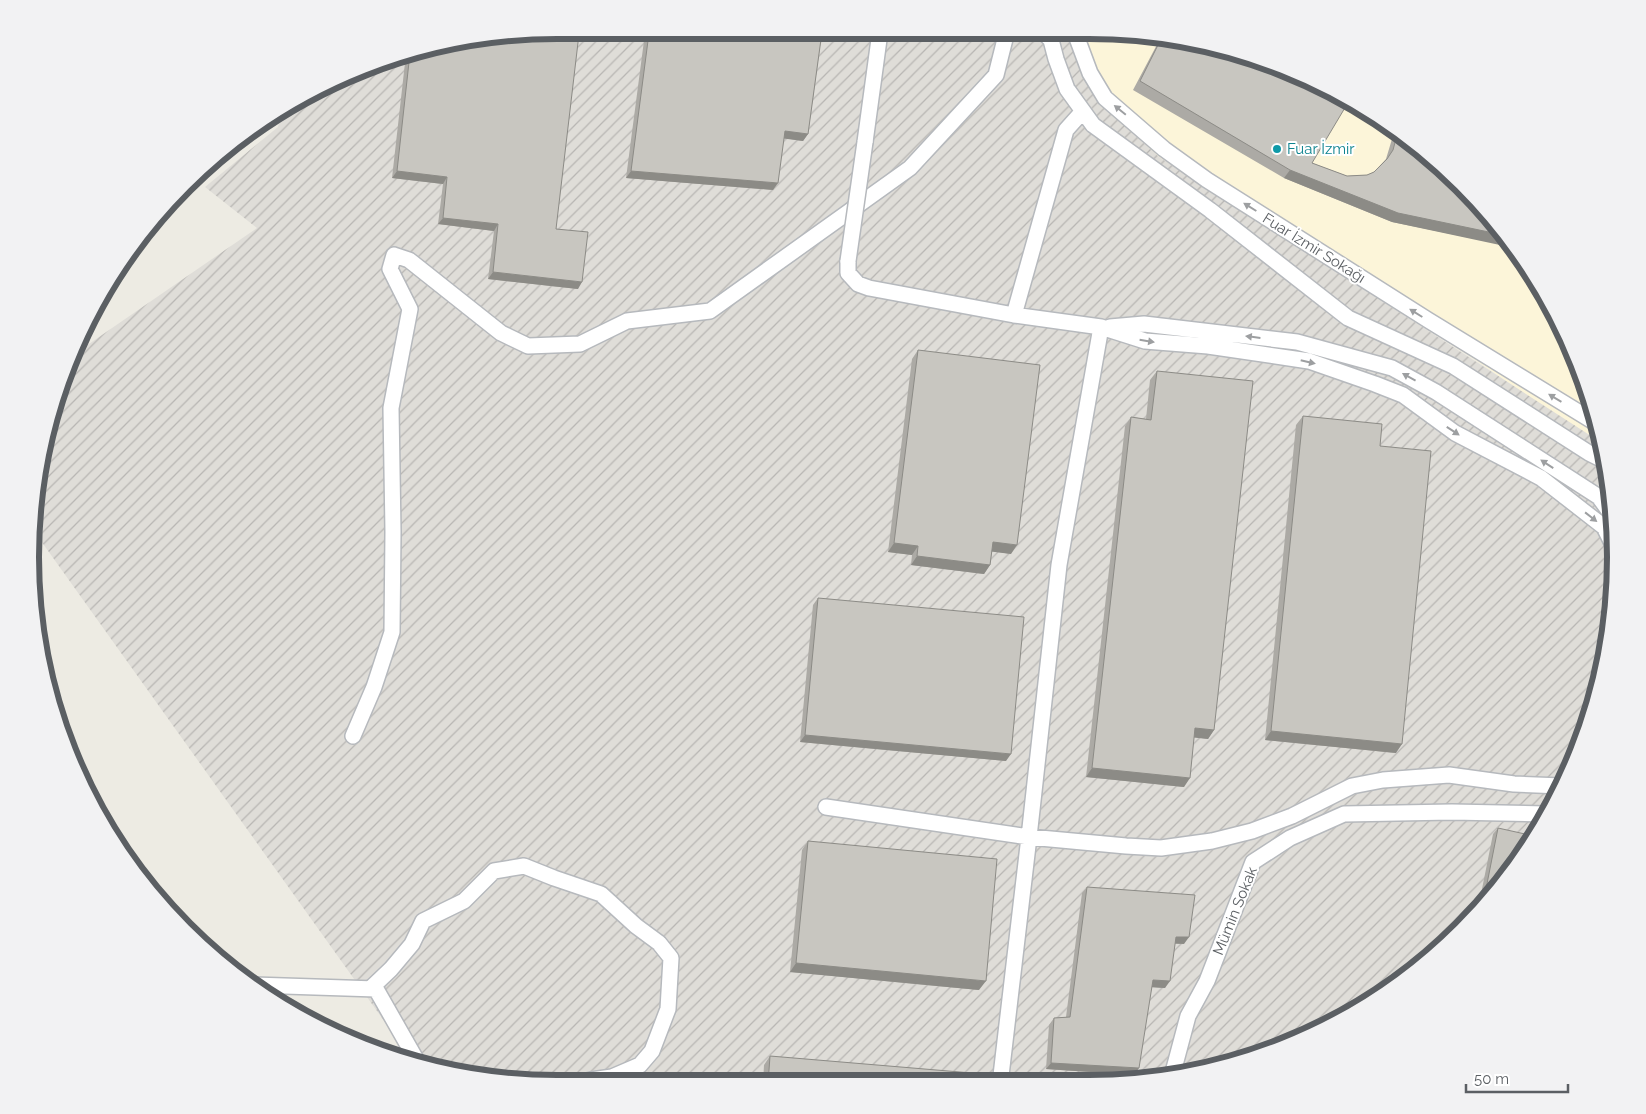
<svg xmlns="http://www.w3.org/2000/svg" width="1646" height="1114" viewBox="0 0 1646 1114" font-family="Raleway,sans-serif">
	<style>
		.commercial { fill: #fcf5d9 }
		.industrial { fill: url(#industrial-furrows) }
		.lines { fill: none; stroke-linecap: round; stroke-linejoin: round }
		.minor-casing { stroke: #b6b9bd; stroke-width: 18 }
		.minor { stroke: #fff; stroke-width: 15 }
		.minor-bridge-casing { stroke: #b6b9bd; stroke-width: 18; stroke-linecap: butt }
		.minor-bridge { stroke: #fff; stroke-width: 15 }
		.wall { fill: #acaaa5 }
		.shaded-wall { fill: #8c8b86 }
		.building { fill: #c8c6c0; stroke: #8c8b86 }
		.oneway { fill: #9d9fa1 }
		.culture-dot { fill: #0f9aa8; stroke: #fff; stroke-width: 2 }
		.labels { text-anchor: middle; stroke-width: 4; stroke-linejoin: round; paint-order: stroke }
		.culture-label { font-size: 15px; fill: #0d838f; stroke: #fff; text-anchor: start }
		.street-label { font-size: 15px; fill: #5b5f63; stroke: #fff }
		.rim { fill: none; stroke: #5b5f63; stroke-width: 6 }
	</style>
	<defs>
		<pattern id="industrial-furrows" width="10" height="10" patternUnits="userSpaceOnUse" patternTransform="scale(1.25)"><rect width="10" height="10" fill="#dfddd8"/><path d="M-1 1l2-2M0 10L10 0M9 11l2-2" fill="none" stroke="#b8b6b3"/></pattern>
	</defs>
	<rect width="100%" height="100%" fill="#edebe3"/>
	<path class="commercial" d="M 1066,30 L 1089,30 L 1192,40 L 1322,84 L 1410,139 L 1461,184 L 1527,264 L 1576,355 L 1604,448 L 1474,359 L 1159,157 L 1095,99 Z"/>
	<path class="industrial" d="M 1083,30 L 1095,99 L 1159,157 L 1602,443 L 1606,454 L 1616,557 L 1606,660 L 1576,758 L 1527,850 L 1462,929 L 1382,995 L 1291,1044 L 1192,1074 L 1089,1084 L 557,1084 L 454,1074 L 412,1060 L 31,527 L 40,454 L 70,357 L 257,228 L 205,187 L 278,127 L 281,111 L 388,58 L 488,35 Z"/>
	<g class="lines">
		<defs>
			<path id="minor" d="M 1041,30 L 1051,40 L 1056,59 L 1067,89 L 1093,125 L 1210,210 L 1348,318 L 1453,366 L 1589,453 L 1607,462
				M 1074,30 L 1090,73 L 1105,98 L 1164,149 L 1207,180 L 1428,320 L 1596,423
				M 865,142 L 880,32
				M 848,261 L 848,273 L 858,284 L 869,288 L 1014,315 L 1101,327 L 1145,341 L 1208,346 L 1309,361 L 1375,384 L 1403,395 L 1455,433 L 1541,478 L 1604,527 L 1615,549
				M 1014,315 L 1066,130 L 1083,111
				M 1110,327 L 1144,324 L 1297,342 L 1392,368 L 1436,392 L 1599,497 L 1612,515
				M 353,736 L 374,687 L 392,632 L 393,532 L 391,408 L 410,309 L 390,269 L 394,255 L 409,260 L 501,333 L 528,346 L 580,344 L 627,321 L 710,311 L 910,168 L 996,75 L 1007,31
				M 826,807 L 1029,837 L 1126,846 L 1161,848 L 1212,841 L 1252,831 L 1292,816 L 1352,786 L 1383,780 L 1449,775 L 1514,784 L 1561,786
				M 253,985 L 376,989 L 417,1061
				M 370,989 L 391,969 L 412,944 L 423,921 L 464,901 L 494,871 L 524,866 L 554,878 L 601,894 L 636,926 L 659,943 L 671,958 L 668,1009 L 652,1051 L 640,1065 L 612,1077 L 591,1080 L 575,1084
				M 1172,1076 L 1188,1016 L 1207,981 L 1253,862 L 1290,838 L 1344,814 L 1452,812 L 1546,814
				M 1000,1084 L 1029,837 L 1059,565 L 1101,327"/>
		</defs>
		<use href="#minor" class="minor-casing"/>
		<use href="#minor" class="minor"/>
		<defs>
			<path id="minor-bridge" d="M 848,261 L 865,142"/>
		</defs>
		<use href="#minor-bridge" class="minor-bridge-casing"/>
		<use href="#minor-bridge" class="minor-bridge"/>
	</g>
	<path class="wall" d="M 822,32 L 808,134 L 803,141 L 784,138 L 773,190 L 626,178 L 645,33 Z
		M 488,35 L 556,229 L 578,289 L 488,279 L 494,231 L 438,224 L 443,184 L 392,178 L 406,54 Z
		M 1161,37 L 1192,40 L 1312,163 L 1347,176 L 1367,175 L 1374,172 L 1386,159 L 1395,129 L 1410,139 L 1495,243 L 1392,222 L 1284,178 L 1133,90 Z
		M 918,350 L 1011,554 L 992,551 L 990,565 L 984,574 L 911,565 L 912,555 L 888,552 L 912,359 Z
		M 1157,371 L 1214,730 L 1208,739 L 1194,737 L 1184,787 L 1086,777 L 1125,426 L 1131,417 L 1146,419 L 1150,380 Z
		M 1303,416 L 1380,446 L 1396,753 L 1265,740 L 1296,425 Z
		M 818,598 L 1006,761 L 800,742 L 813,605 Z
		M 1498,828 L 1527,850 L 1478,909 L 1493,834 Z
		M 808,841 L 979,990 L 790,972 L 802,850 Z
		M 1087,887 L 1184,944 L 1175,944 L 1165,988 L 1152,987 L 1134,1075 L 1046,1069 L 1049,1025 L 1054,1018 L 1066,1017 L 1082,893 Z
		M 770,1056 L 971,1084 L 763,1084 L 764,1065 Z"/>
	<path class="shaded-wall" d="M 785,131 L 808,134 L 803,141 L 780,138 Z
		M 1290,170 L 1503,235 L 1514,248 L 1392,222 L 1284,178 Z
		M 397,171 L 447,177 L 443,184 L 392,178 Z
		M 631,171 L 778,183 L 773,190 L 626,178 Z
		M 443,218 L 498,224 L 494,231 L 438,224 Z
		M 493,272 L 582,282 L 578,289 L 488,279 Z
		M 993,542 L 1017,545 L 1011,554 L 987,551 Z
		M 894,543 L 918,546 L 912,555 L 888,552 Z
		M 917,556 L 990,565 L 984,574 L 911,565 Z
		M 1195,728 L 1214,730 L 1208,739 L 1189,737 Z
		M 1271,731 L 1402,744 L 1396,753 L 1265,740 Z
		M 805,735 L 1011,754 L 1006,761 L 800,742 Z
		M 1092,768 L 1190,778 L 1184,787 L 1086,777 Z
		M 1176,937 L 1189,937 L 1184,944 L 1171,943 Z
		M 796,963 L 986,981 L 979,990 L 790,972 Z
		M 1153,980 L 1170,981 L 1165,988 L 1148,987 Z
		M 1051,1063 L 1139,1068 L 1134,1075 L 1046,1069 Z"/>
	<path class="building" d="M 822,32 L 808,134 L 785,131 L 778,183 L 631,171 L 649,33 Z
		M 579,34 L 556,229 L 588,232 L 582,282 L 493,272 L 498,224 L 443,218 L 447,177 L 397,171 L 410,53 L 488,35 Z
		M 1162,37 L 1192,40 L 1322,84 L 1349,101 L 1312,163 L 1347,176 L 1367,175 L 1374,172 L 1387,159 L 1393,150 L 1398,131 L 1410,139 L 1461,184 L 1503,235 L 1398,213 L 1290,170 L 1140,81 Z
		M 918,350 L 1040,365 L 1017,545 L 993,542 L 990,565 L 917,556 L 918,546 L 894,543 Z
		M 1157,371 L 1253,381 L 1214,730 L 1195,728 L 1190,778 L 1092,768 L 1131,417 L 1151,420 Z
		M 1303,416 L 1382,424 L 1380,446 L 1431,451 L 1402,744 L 1271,731 Z
		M 818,598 L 1024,617 L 1011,754 L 805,735 Z
		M 1498,828 L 1534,836 L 1527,850 L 1483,904 Z
		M 808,841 L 997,859 L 986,981 L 796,963 Z
		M 1087,887 L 1195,895 L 1189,937 L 1176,937 L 1170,981 L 1153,980 L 1139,1068 L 1051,1063 L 1054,1018 L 1070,1017 Z
		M 770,1056 L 972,1073 L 971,1084 L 768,1084 Z"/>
	<defs><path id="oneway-solid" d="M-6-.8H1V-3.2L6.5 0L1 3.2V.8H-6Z" transform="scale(1.25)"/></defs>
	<g class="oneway">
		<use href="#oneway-solid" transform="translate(1120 110) rotate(-141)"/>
		<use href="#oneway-solid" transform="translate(1250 207) rotate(-148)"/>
		<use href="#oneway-solid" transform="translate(1416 313) rotate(-148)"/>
		<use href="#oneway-solid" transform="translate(1253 337) rotate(-173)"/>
		<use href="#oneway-solid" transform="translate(1147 341) rotate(9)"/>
		<use href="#oneway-solid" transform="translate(1308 362) rotate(13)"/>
		<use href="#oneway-solid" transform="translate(1409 377) rotate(-151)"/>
		<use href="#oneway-solid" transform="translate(1555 398) rotate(-149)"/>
		<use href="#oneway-solid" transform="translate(1453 431) rotate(33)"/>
		<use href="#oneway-solid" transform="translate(1547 464) rotate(-147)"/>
		<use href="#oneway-solid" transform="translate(1591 517) rotate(38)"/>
	</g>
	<circle class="culture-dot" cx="1277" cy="149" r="5"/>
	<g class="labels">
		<g class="culture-label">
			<text x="1287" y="154">Fuar İzmir</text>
		</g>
		<g class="street-label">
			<text transform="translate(1314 248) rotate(32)" y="5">Fuar İzmir Sokağı</text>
			<text transform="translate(1235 911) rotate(-68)" y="5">Mümin Sokak</text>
		</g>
	</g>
	<path d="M0 0H1646V1114H0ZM557 39H1089A518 518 0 0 1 1607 557V557A518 518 0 0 1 1089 1075H557A518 518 0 0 1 39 557V557A518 518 0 0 1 557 39Z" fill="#f2f2f3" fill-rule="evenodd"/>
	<path class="rim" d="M557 39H1089A518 518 0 0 1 1607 557V557A518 518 0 0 1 1089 1075H557A518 518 0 0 1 39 557V557A518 518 0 0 1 557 39Z"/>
	<path d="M1466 1084v8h102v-8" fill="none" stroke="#5b5f63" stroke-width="2.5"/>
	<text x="1474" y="1084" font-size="15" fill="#5b5f63" stroke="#ffffff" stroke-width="4" paint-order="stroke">50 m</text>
</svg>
